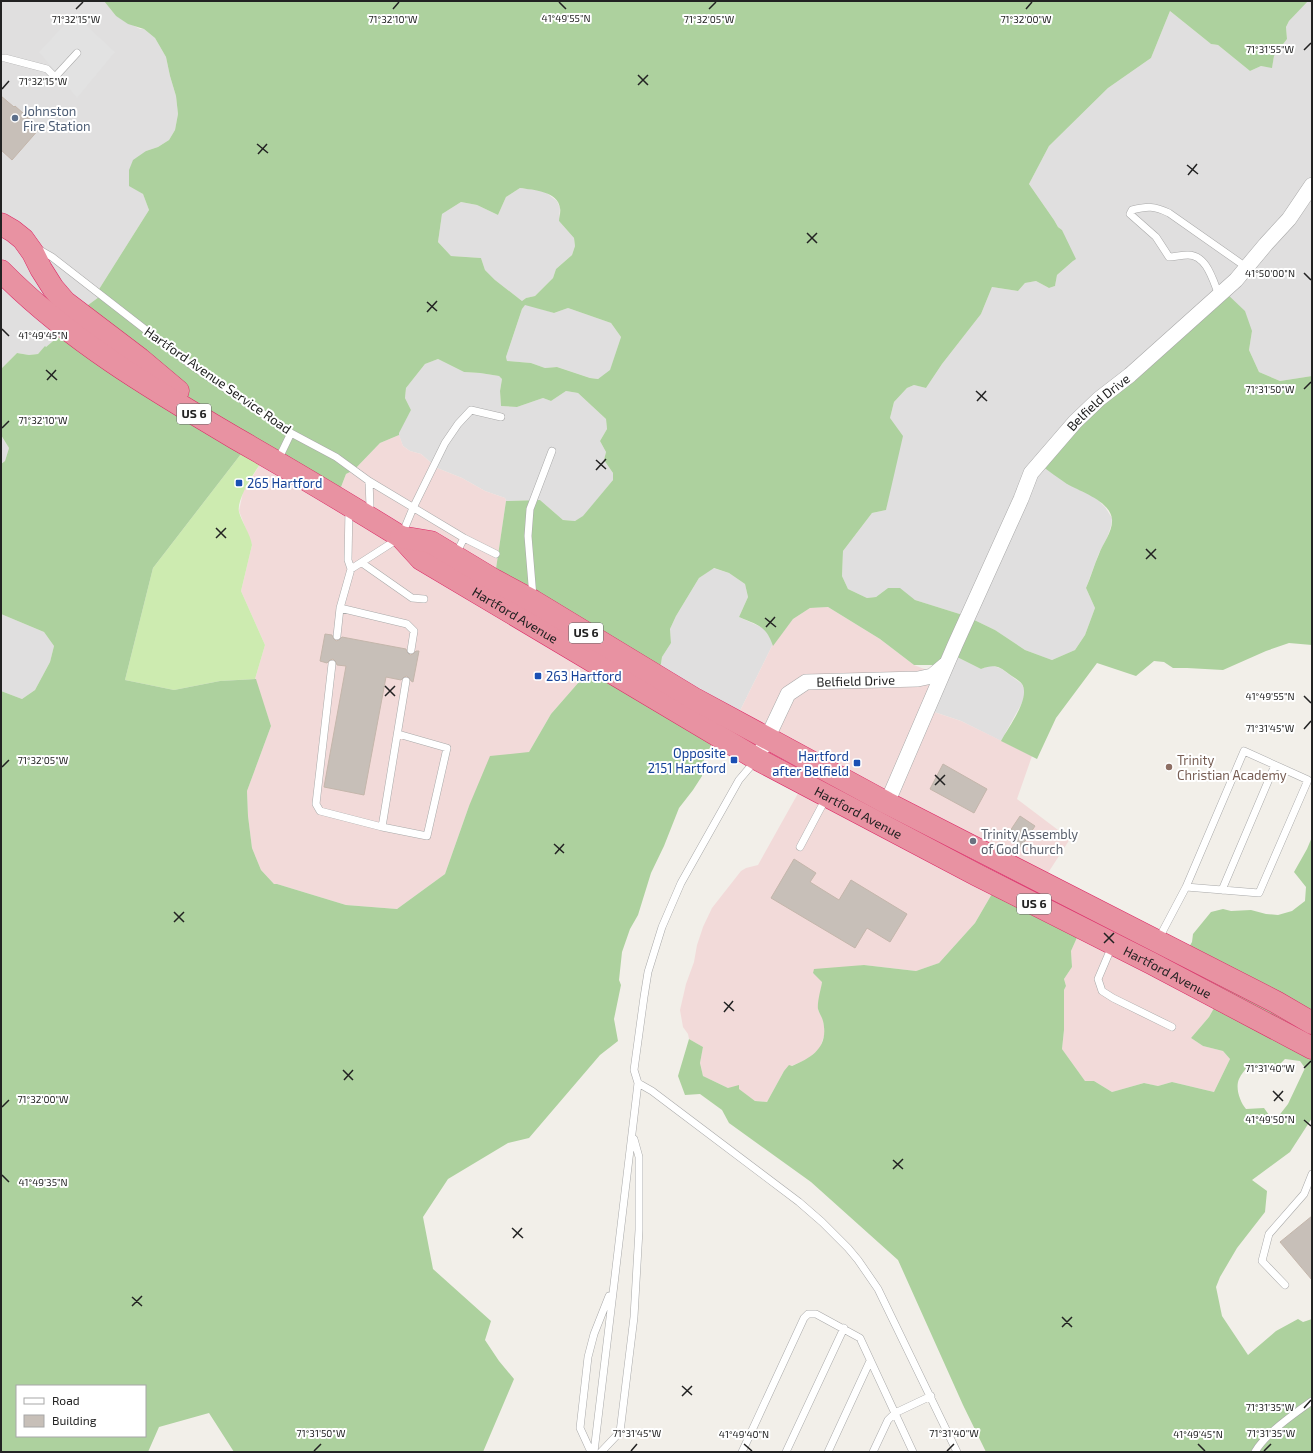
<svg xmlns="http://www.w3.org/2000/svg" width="1313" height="1453" viewBox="0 0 1313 1453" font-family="'Exo 2',sans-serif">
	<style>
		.residential { fill: #e0dfdf }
		.commercial { fill: #f2dad9 }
		.grass { fill: #cdebb0 }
		.forest { fill: #add19e; fill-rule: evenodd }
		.parking { fill: #e2e2e2 }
		.building { fill: #c7bfb8; stroke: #c4b6ab }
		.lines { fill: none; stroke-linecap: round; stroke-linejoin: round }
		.lane-casing { stroke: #a9a9a9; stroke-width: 8 }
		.street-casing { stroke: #a9a9a9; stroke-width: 16 }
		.highway-casing { stroke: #dc2a67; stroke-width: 23 }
		.lane { stroke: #fff; stroke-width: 7 }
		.street { stroke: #fff; stroke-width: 15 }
		.highway { stroke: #e892a2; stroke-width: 22 }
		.ticks { fill: none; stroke: #222; stroke-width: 1.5 }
		.service-dot { fill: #5c6f8a; stroke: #fff; stroke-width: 1.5 }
		.transit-dot { fill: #1a4fb4; stroke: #fff; stroke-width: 1.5 }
		.education-dot { fill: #8d6e63; stroke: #fff; stroke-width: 1.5 }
		.worship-dot { fill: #6b7280; stroke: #fff; stroke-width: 1.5 }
		.labels { text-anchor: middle; stroke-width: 4; stroke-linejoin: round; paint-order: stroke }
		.shield { fill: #fff; stroke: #646464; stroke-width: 1 }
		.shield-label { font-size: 12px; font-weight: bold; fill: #222 }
		.service-label { font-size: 13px; fill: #4e5e75; stroke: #fff; text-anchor: start }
		.street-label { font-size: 13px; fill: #222; stroke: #fff }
		.transit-label { font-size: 13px; fill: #164399; stroke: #fff; text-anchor: start }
		.education-label { font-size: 13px; fill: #785e54; stroke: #fff; text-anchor: start }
		.worship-label { font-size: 13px; fill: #5b616d; stroke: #fff; text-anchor: start }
		.ticks-label { font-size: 10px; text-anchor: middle; fill: #222; stroke: #fff; stroke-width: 4; stroke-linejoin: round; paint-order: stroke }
	</style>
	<rect width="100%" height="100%" fill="#f2efe9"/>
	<path class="residential" d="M 1,1 L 104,1 L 116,16 L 140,29 L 144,29 L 155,38 L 166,57 L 170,76 L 176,96 L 178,114 L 175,130 L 169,140 L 158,147 L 146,151 L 131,186 L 143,194 L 149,210 L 96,294 L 99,297 L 84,308 L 59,336 L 46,347 L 45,347 L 38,354 L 29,355 L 17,353 L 1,369 Z
		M 1307,1 L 1312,1 L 1312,376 L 1280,381 L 1259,372 L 1249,350 L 1252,331 L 1067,484 L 1095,497 L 1105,507 L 1112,518 L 1111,526 L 1107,538 L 1099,553 L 1086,588 L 1095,608 L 1085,635 L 1075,650 L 1052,660 L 1025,650 L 995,630 L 966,616 L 915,600 L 888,588 L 876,597 L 867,598 L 848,589 L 842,576 L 843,551 L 872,513 L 886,510 L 893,475 L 890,418 L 894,402 L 907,388 L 914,385 L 926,388 L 942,364 L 981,314 L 992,287 L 1018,291 L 1025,283 L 1036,281 L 1049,288 L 1055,286 L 1057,275 L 1073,261 L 1062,230 L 1058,227 L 1054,220 L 1029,184 L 1049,146 L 1108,88 L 1151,58 L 1170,11 L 1211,44 L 1218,45 L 1250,71 L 1261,66 L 1272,67 L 1274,56 L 1287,39 L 1286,27 L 1289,21 Z
		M 520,188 L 544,191 L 557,201 L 560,208 L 559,221 L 574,238 L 575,246 L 572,255 L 556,269 L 553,278 L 535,296 L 526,298 L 522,301 L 495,280 L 485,270 L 481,258 L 451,256 L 438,242 L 442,214 L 461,202 L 477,205 L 498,215 L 506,197 Z
		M 525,304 L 554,313 L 568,308 L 611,323 L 621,337 L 610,371 L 598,379 L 590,378 L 557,367 L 545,368 L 531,363 L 507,361 L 506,357 L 522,309 Z
		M 438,359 L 464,372 L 480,373 L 499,376 L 502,379 L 500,391 L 501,406 L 517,407 L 543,398 L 551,401 L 566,391 L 578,393 L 606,419 L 607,429 L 600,441 L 606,452 L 604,460 L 613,473 L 613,480 L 583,517 L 575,521 L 563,520 L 540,500 L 506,501 L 505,498 L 485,491 L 462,478 L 437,468 L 421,454 L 410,451 L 403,446 L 398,433 L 411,410 L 405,398 L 406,388 L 425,364 Z
		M 1,435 L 9,448 L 5,461 L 1,464 Z
		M 713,568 L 729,573 L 745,584 L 748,597 L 739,617 L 765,629 L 769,635 L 773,644 L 730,731 L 651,682 L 661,665 L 662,657 L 671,643 L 670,629 L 676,616 L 699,578 Z
		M 1,614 L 44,632 L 54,646 L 50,662 L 35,690 L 22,699 L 1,691 Z
		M 955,656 L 981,669 L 991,665 L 1002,669 L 1022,684 L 1025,692 L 1023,701 L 1001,741 L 961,721 L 931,711 Z"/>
	<path class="commercial" d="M 399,435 L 403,446 L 410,451 L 421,454 L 437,468 L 462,478 L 485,491 L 505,498 L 506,501 L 493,589 L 599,659 L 551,714 L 529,752 L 469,806 L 445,874 L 397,909 L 346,905 L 277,884 L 274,884 L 261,870 L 252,848 L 248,816 L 247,791 L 271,726 L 255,679 L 265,645 L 241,591 L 252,545 L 239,511 L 243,492 L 262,461 L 341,487 L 346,474 L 354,470 L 380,443 Z
		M 828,607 L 880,639 L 914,665 L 942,676 L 931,711 L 961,721 L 1032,756 L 1017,799 L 1070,839 L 1033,896 L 1000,880 L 975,923 L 939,963 L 916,971 L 864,965 L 813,973 L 822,981 L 818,1010 L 823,1020 L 825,1033 L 820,1048 L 808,1059 L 791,1066 L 784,1071 L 767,1102 L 755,1101 L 738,1089 L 728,1088 L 703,1076 L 700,1063 L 703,1047 L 689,1039 L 688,1034 L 683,1027 L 680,1010 L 686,984 L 694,962 L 697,945 L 703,927 L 712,908 L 741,871 L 746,868 L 758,865 L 801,788 L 805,771 L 730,731 L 773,644 L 773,645 L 793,619 L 810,608 Z
		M 1081,928 L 1218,1001 L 1209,1017 L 1191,1038 L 1203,1046 L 1223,1051 L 1230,1059 L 1214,1092 L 1172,1082 L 1158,1086 L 1144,1083 L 1112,1092 L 1094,1081 L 1085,1081 L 1062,1049 L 1064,1030 L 1064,990 L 1066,986 L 1064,979 L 1072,967 L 1071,951 Z"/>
	<path class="grass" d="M 241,454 L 262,461 C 255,472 236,499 239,512 C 242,523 250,533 252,545 L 241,591 L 265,645 L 255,679 L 220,681 L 174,690 L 125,680 L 153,568 Z"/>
	<path class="forest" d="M 104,1 L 1308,1 L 1289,21 L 1286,27 L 1287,39 L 1274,56 L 1272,68 L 1261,66 L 1250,71 L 1218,45 L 1211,44 L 1170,11 L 1151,58 L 1108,88 L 1049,146 L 1029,184 L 1054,220 L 1058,227 L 1062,230 L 1076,259 L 1073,261 L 1057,275 L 1055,286 L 1049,288 L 1036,281 L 1025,283 L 1018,291 L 992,287 L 981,314 L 942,364 L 926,388 L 914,385 L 907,388 L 894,402 L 890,418 L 903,436 L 886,510 L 872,513 L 843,551 L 842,576 L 848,589 L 867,598 L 876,597 L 888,588 L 900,588 L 915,600 L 966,616 L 995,630 L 1025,650 L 1052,660 L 1075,650 L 1085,635 L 1095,608 L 1086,588 C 1091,577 1094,565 1099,554 C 1103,543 1113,532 1112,519 C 1110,501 1081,492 1067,484 C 1058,478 1049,471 1039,464 L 1225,292 L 1245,311 L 1252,331 L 1249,350 L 1259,372 L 1280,381 L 1312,376 L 1312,645 L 1289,643 L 1266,651 L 1223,670 L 1187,668 L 1173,668 L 1164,662 L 1154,661 L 1136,676 L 1097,663 L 1056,718 L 1037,759 L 1001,741 C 1008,728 1031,698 1022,684 C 1019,680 1013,677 1009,674 C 999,666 994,664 981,669 L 955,656 L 938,665 L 914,665 L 880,639 L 828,607 L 810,608 L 793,619 L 773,646 C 766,625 757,625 739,617 L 748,597 L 745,584 L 729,573 L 714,568 L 699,578 L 676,616 L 670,629 L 671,643 L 662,657 L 661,664 L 651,682 L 716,723 L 711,746 L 704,759 L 702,776 L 693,790 L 679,808 L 664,846 L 651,873 L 638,915 L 630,929 L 622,952 L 619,980 L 621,985 L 614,1019 L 618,1041 L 600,1055 L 529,1138 L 508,1143 L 448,1179 L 423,1217 L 433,1269 L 491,1321 L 485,1340 L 499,1361 L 514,1379 L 483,1452 L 234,1452 L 209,1413 L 159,1427 L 148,1452 L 1,1452 L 1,691 L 22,699 L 35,690 L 50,662 L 54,646 L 44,632 L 1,614 L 1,464 L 5,461 L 9,448 L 1,435 L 1,369 L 17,353 L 29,355 L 38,354 L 45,346 L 46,347 L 59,336 L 84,308 L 99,297 L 96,294 L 149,210 L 143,194 L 129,186 L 129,170 L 133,160 L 146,151 L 158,147 L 169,140 L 175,130 L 178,114 L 176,96 L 170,76 L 166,57 L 155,38 L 144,29 L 128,24 L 116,16 ZM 520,188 C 533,190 558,191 560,208 C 561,212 559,217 559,221 L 574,238 L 575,246 L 572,255 L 556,269 L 553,278 L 535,296 L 526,298 L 522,301 L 495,280 L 485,270 L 481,258 L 451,256 L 438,242 L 442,214 L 461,202 L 477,205 L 498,215 L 506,197 ZM 525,305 L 554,313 L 568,308 L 611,323 L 621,337 L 610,370 L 598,379 L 590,378 L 557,367 L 545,368 L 531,363 L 507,361 L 506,357 L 522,309 ZM 438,359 L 464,372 L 480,373 L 499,376 L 502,379 L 500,391 L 501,406 L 517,407 L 543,398 L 551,401 L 566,391 L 578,393 L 606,419 L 607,429 L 600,441 L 606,452 L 604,460 L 613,473 L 613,480 L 583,516 L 575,521 L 563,520 L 540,500 L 506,501 L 493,589 L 599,659 L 551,714 L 529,752 L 490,756 L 469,806 L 445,874 L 397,909 L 346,905 L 277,884 L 274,884 L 261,870 L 252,848 L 248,816 L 247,791 L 271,726 L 256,679 L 220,681 L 174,690 L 125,680 L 153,568 L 241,454 L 333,500 L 341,487 L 346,474 L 354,470 L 380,443 L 399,435 L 399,433 L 411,410 L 405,398 L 406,388 L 425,364 ZM 17,1386 L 145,1386 L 145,1436 L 17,1436 Z
		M 1312,837 L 1312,1118 L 1290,1152 L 1252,1180 L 1267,1191 L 1265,1212 L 1237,1248 L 1220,1277 L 1216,1287 L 1222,1316 L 1248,1355 L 1276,1331 L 1298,1319 L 1303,1322 L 1312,1319 L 1312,1452 L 986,1452 L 963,1405 L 898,1260 L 811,1182 L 729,1123 L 722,1110 L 700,1094 L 685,1095 L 678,1076 L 689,1039 L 703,1047 L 700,1063 L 703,1076 L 728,1088 L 739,1085 L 739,1089 L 755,1101 L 767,1102 L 784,1071 L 789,1065 L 792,1066 C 813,1057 829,1047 823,1021 C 822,1017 819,1013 818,1009 C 817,1002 821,989 822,982 L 813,973 L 814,969 L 864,965 L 916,971 L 939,963 L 975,923 L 1000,880 L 1083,924 L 1071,951 L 1072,967 L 1064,979 L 1066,986 L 1064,990 L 1064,1030 L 1062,1049 L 1085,1081 L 1094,1081 L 1112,1092 L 1144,1083 L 1158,1086 L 1172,1082 L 1214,1092 L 1230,1059 L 1223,1051 L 1203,1046 L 1191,1038 L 1209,1017 L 1218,1001 L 1175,972 L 1192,942 L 1193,934 L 1211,912 L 1223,909 L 1231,911 L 1251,910 L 1266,914 L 1278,915 L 1292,911 L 1305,901 L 1306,887 L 1294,872 L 1307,849 ZM 1285,1059 L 1300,1061 L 1305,1068 L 1288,1104 L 1274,1122 L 1264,1108 L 1246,1109 C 1240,1102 1235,1088 1239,1079 C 1241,1074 1245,1070 1248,1066 L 1274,1070 Z"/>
	<path class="parking" d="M 76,22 L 86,25 L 115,52 L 77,98 L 39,52 L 66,23 Z"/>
	<path class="building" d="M 1,96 L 14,107 L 15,106 L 40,128 L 12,160 L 1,150 Z
		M 325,634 L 332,635 L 333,638 L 336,641 L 339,640 L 342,637 L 406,649 L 407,652 L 410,655 L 413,654 L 416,651 L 419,651 L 413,682 L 411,681 L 410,679 L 407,676 L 404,677 L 401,680 L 386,677 L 364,795 L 324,787 L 346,666 L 337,665 L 336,662 L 333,659 L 330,660 L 327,663 L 320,661 Z
		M 943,764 L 987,789 L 974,813 L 930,789 Z
		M 1020,816 L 1035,826 L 1021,847 L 1006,837 Z
		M 794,859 L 816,873 L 810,882 L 839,900 L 851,880 L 907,914 L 890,942 L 867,928 L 855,948 L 771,898 Z
		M 1312,1216 L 1312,1280 L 1280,1242 Z"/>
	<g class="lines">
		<defs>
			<path id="lane" d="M 1,58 L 5,58 L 47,69 L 55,77 L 77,53
				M 38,249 L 52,257 L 191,365 L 291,433 L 336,457 L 369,481 L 370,506 L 368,514
				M 1219,295 C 1213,281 1207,255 1188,255 C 1181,255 1175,257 1169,257 L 1156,237 L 1130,214 L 1132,210 C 1148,206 1154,206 1169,213 L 1246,267
				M 278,460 L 291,433
				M 369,481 L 464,538 L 456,554
				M 464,538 L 496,554
				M 362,563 L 412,598 L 424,599
				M 351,569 L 401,537 L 413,508 L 445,443 L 458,424 L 471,410 L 501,417
				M 533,597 L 528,536 L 530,509 L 552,451
				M 340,608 L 407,624 L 414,631 L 411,650
				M 337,636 L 340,608 L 351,569 L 348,560 L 349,509
				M 332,664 L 316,804 L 320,811 L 382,827 L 406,681
				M 382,827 L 427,836 L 447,748 L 398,734
				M 800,847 L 826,798
				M 1222,890 L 1275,765
				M 1158,940 L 1186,887 L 1244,751 L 1308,780 L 1259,893 L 1186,887
				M 1112,946 L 1098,979 L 1102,991 L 1113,998 L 1172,1027
				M 638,1083 L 634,1070 L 644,997 L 648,972 L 662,927 L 681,883 L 739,780 L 756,760
				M 1285,1285 L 1262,1261 L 1269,1234 L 1304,1194 L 1312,1174
				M 591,1452 L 580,1428 L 588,1357 L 594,1334 L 609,1296
				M 594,1452 L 638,1083 L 652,1091 L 799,1202 L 822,1222 L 848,1248 L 858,1260 L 878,1289 L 957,1452
				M 601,1452 L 620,1432 L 634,1317 L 639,1230 L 639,1157 L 634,1139
				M 742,1452 L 804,1318 L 808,1314 L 816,1314 L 860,1338 L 913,1452
				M 786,1452 L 844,1328
				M 828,1452 L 870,1361
				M 873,1452 L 888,1420 L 895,1413 L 931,1396
				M 1255,1452 C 1265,1434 1295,1413 1312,1401"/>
			<g id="street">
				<path id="s1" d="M 763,747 L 788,694 L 806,682 L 918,679 L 932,676 L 945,665"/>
				<path id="s2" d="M 887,803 L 955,645 L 1021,499 L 1031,473 L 1075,422 L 1099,399 L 1130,375 L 1236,280 L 1266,244 L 1289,219 L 1312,185"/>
			</g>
			<g id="highway">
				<path d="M 1,224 L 13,231 L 23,239 L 33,253 L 41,269 L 53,288 L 65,302 L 140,359 L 178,391"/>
				<path id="s3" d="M 1,271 C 69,340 152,389 235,438 C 291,470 346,503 401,537 L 421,559 L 757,759 L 977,875 L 1151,963 L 1312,1048"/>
				<path d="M 401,537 L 431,542 L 494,580 L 533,601 L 693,698 L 887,803 L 1276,1002 L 1312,1023"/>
			</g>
		</defs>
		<use href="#lane" class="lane-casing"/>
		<use href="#street" class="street-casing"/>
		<use href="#highway" class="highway-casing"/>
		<use href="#lane" class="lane"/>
		<use href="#street" class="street"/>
		<use href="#highway" class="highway"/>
	</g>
	<path class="ticks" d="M 559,2 L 566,9M 76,9 L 83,2M 393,9 L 399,2M 709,9 L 716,2M 1026,9 L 1032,2M 1304,50 L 1311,43M 638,75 L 648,85M 638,85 L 648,75M 2,89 L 9,81M 257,144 L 268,153M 258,154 L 267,144M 1187,165 L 1198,174M 1188,175 L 1197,164M 807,233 L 817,243M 807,243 L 817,233M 1304,273 L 1311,280M 427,302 L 437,311M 427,312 L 437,301M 2,329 L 9,336M 46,370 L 57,380M 47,380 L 56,370M 1304,389 L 1311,382M 976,391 L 987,401M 977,401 L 986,391M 2,428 L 9,421M 596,460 L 606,469M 596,470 L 606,459M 216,528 L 226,538M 216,538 L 226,528M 1146,549 L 1156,559M 1146,559 L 1156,549M 765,618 L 776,627M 766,627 L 775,617M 385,686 L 395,696M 385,696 L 395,686M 1304,696 L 1311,703M 1304,729 L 1311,721M 2,767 L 9,760M 935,775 L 945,785M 935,785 L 945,775M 554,844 L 564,853M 555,854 L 564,844M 174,912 L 184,922M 174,922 L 184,912M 1104,933 L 1114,943M 1104,943 L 1114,933M 724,1002 L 734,1011M 724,1012 L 733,1001M 1304,1068 L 1311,1061M 343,1070 L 353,1080M 344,1080 L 353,1070M 1273,1091 L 1283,1101M 1274,1101 L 1283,1091M 2,1107 L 9,1100M 1304,1120 L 1311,1126M 893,1160 L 903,1169M 893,1169 L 903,1159M 2,1175 L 9,1182M 512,1228 L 523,1238M 513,1238 L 522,1228M 132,1297 L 142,1306M 132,1306 L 142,1296M 1062,1317 L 1072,1327M 1062,1327 L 1072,1317M 682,1386 L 692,1395M 682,1396 L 692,1386M 1304,1408 L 1311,1400M 744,1444 L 752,1451M 1198,1444 L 1205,1451M 314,1451 L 321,1444M 631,1451 L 637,1444M 947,1451 L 954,1444M 1264,1451 L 1271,1444"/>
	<circle class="service-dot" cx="15" cy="118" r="4"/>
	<g class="transit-dot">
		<rect x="235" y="479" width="8" height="8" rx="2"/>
		<rect x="534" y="672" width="8" height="8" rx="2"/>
		<rect x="730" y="756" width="8" height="8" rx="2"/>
		<rect x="853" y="759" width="8" height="8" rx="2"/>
	</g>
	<circle class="education-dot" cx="1169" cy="767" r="4"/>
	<circle class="worship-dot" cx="973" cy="841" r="4"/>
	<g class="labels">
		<g class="shield">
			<rect x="177" y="404" width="34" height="20" rx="3"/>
			<rect x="569" y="623" width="34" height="20" rx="3"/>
			<rect x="1017" y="894" width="34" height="20" rx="3"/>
		</g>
		<g class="shield-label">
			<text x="194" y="418">US 6</text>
			<text x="586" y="637">US 6</text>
			<text x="1034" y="908">US 6</text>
		</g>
		<g class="service-label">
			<text x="23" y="116">Johnston<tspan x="23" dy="15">Fire Station</tspan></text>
		</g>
		<g class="street-label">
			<text transform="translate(218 380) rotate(35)" y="5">Hartford Avenue Service Road</text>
			<text dy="5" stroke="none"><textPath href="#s2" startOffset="458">Belfield Drive</textPath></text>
			<text dy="5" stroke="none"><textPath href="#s3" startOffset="621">Hartford Avenue</textPath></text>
			<text dy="5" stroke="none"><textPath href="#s1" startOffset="130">Belfield Drive</textPath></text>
			<text dy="5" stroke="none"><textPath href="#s3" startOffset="1017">Hartford Avenue</textPath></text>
			<text dy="5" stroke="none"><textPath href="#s3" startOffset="1365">Hartford Avenue</textPath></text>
		</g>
		<g class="transit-label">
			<text x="247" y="488">265 Hartford</text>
			<text x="546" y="681">263 Hartford</text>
			<text x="726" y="758" text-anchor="end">Opposite<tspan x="726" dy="15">2151 Hartford</tspan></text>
			<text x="849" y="761" text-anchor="end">Hartford<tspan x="849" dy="15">after Belfield</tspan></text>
		</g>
		<g class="education-label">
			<text x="1177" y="765">Trinity<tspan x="1177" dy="15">Christian Academy</tspan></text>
		</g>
		<g class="worship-label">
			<text x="981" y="839">Trinity Assembly<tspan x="981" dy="15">of God Church</tspan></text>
		</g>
	</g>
	<g class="ticks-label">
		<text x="566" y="22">41°49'55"N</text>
		<text x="76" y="23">71°32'15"W</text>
		<text x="393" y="23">71°32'10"W</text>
		<text x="709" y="23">71°32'05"W</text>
		<text x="1026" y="23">71°32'00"W</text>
		<text x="1270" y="53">71°31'55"W</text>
		<text x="43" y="85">71°32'15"W</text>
		<text x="1270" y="277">41°50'00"N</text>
		<text x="43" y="339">41°49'45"N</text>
		<text x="1270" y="393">71°31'50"W</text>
		<text x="43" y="424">71°32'10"W</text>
		<text x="1270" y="700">41°49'55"N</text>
		<text x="1270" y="732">71°31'45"W</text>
		<text x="43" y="764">71°32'05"W</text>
		<text x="1270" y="1072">71°31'40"W</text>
		<text x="43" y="1103">71°32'00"W</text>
		<text x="1270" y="1123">41°49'50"N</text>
		<text x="43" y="1186">41°49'35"N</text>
		<text x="1270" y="1411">71°31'35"W</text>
		<text x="321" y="1437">71°31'50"W</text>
		<text x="637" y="1437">71°31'45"W</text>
		<text x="954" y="1437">71°31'40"W</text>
		<text x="1271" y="1437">71°31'35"W</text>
		<text x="744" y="1438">41°49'40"N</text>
		<text x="1198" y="1438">41°49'45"N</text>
	</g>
	<rect width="1313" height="1453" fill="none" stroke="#222222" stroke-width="4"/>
	<rect x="16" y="1385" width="130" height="52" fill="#ffffff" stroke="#a7a7a7"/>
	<rect x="24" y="1398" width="20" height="6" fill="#ffffff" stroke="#a7a7a7"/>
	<text x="52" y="1405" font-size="12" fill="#222222">Road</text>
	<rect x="24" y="1415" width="20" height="12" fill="#c7bfb8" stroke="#a7a7a7"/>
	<text x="52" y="1425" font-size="12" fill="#222222">Building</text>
</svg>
